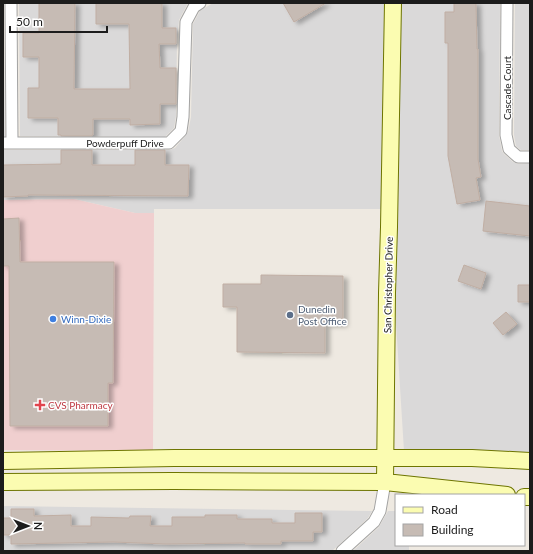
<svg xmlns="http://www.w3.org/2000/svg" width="533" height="554" viewBox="0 0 533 554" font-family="Lato,sans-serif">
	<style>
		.residential { fill: #dad9d9 }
		.commercial { fill: #f0cfcf }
		.building { fill: #c6bbb4; stroke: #c0aea3; filter: url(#shadow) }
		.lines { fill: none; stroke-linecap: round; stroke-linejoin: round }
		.street-casing { stroke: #a3a3a3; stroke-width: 13 }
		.secondary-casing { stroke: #6e7501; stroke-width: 18 }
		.street { stroke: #fff; stroke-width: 11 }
		.secondary { stroke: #fbfcb1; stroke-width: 16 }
		.service-dot { fill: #5c6f8a; stroke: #fff; stroke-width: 1.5 }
		.shop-dot { fill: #3f7fe0; stroke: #fff; stroke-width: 1.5 }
		.health-dot { fill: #e0444e; stroke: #fff; stroke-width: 1.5 }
		.labels { text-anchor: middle; stroke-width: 3; stroke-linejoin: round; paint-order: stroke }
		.street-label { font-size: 10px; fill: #1c1c1c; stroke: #fff }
		.service-label { font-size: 10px; fill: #4e5e75; stroke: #fff; text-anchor: start }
		.shop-label { font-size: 10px; fill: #366cbe; stroke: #fff; text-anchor: start }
		.health-label { font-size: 10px; fill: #be3a42; stroke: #fff; text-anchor: start }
	</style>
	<defs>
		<filter id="shadow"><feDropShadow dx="4.5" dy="2.5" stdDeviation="2" flood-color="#0004"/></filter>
	</defs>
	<rect width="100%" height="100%" fill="#eee9e1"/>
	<path class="residential" d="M 19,3 L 188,3 L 179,20 L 177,41 L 176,116 L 174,128 L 165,137 L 20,136 Z
		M 213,3 L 385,3 L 382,209 L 154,209 L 154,213 L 135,213 L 74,199 L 3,200 L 3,150 L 169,150 L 175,148 L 186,135 L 188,132 L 191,117 L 193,24 L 200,11 Z
		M 400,3 L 500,3 L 499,135 L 502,151 L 504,154 L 513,162 L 518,164 L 530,163 L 530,454 L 404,451 L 394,291 Z
		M 515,3 L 530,3 L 530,150 L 521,150 L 516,146 L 514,135 Z
		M 3,32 L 4,32 L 5,137 L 3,137 Z
		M 3,506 L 372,511 L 368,518 L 332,551 L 3,551 Z
		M 388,511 L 396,511 L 396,545 L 409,545 L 409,551 L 353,551 L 379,527 Z"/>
	<path class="commercial" d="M 74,199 L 135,213 L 154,213 L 153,451 L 3,450 L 3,200 Z"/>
	<path class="building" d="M 39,3 L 75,3 L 74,89 L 130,89 L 129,24 L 96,24 L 96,3 L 162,3 L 162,28 L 176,28 L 176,44 L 159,44 L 160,68 L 176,68 L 176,104 L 160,104 L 160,124 L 130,125 L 130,119 L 93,119 L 93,135 L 92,135 L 92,136 L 61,136 L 61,135 L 58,135 L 58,118 L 28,118 L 28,88 L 39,88 L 39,57 L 23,57 L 23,33 L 39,33 Z
		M 283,3 L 326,3 L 294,22 Z
		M 454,3 L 476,3 L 477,49 L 478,49 L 478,159 L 481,177 L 476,178 L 480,200 L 457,204 L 448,156 L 448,43 L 445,43 L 445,12 L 454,12 Z
		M 61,150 L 92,150 L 92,165 L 135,165 L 135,150 L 165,150 L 165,165 L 189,165 L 188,196 L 28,195 L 28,196 L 3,197 L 3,165 L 61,164 Z
		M 486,201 L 530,206 L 530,236 L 483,231 Z
		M 19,218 L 20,262 L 114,262 L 113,383 L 108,383 L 108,426 L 10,426 L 9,266 L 3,266 L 3,219 Z
		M 464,265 L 486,273 L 481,289 L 458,281 Z
		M 261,275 L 343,276 L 343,324 L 325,324 L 325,353 L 237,352 L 237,307 L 223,307 L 223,284 L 261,284 Z
		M 518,285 L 530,285 L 530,302 L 518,302 Z
		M 506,312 L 517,324 L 503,335 L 493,323 Z
		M 11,509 L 34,509 L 34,516 L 71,515 L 71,526 L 91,526 L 91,517 L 129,518 L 130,516 L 151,516 L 150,526 L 172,526 L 172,517 L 205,517 L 205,515 L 237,515 L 237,519 L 272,519 L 272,523 L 295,523 L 295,513 L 322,513 L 322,532 L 313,532 L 313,541 L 281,541 L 281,544 L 245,544 L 245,543 L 166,544 L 113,542 L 11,544 L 11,535 L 3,535 L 3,518 L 11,518 Z"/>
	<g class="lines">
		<defs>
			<path id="street" d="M 11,3 L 12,143
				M 507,3 L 506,135 L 509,149 L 518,157 L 530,157
				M 3,143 L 169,143 L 181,131 L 183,117 L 186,22 L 194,7 L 200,3
				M 342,551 L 374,522 L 380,511 L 385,482"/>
			<path id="secondary" d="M 3,461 L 174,458 L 472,458 L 530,461
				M 3,482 L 173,481 L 385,482 L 507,495
				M 385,482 L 387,293 L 389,227 L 393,3
				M 524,497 L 530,497"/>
		</defs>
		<use href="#street" class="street-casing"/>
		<use href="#secondary" class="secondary-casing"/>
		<use href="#street" class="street"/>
		<use href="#secondary" class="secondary"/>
	</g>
	<circle class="service-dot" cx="290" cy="315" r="4"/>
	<circle class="shop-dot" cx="53" cy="319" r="4"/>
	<path class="health-dot" d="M38 399h4v4h4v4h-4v4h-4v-4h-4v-4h4z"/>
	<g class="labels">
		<g class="street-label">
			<text transform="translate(507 88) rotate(-90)" y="4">Cascade Court</text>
			<text x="125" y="147">Powderpuff Drive</text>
			<text transform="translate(388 285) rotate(-89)" y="4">San Christopher Drive</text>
		</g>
		<g class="service-label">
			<text x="298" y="313">Dunedin<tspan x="298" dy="12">Post Office</tspan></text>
		</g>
		<g class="shop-label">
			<text x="61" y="323">Winn-Dixie</text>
		</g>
		<g class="health-label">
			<text x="48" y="409">CVS Pharmacy</text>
		</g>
	</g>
	<rect width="533" height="554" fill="none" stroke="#1c1c1c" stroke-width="8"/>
	<rect x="395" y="494" width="130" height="52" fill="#ffffff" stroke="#a4a4a4"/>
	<rect x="403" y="507" width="20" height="6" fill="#fbfcb1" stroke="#a4a4a4"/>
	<text x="431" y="514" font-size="12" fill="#1c1c1c">Road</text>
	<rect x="403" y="524" width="20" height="12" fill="#c6bbb4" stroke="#a4a4a4"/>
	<text x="431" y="534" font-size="12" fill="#1c1c1c">Building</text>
	<g transform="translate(28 526) rotate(90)" stroke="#ffffff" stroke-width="3" paint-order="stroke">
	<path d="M0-3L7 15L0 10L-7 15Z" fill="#1c1c1c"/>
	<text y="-6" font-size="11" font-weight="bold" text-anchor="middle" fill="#1c1c1c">N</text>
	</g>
	<path d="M10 26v6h97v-6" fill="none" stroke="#1c1c1c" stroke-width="2"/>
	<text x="16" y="26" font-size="12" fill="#1c1c1c" stroke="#ffffff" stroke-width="3" paint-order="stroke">50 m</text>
</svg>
